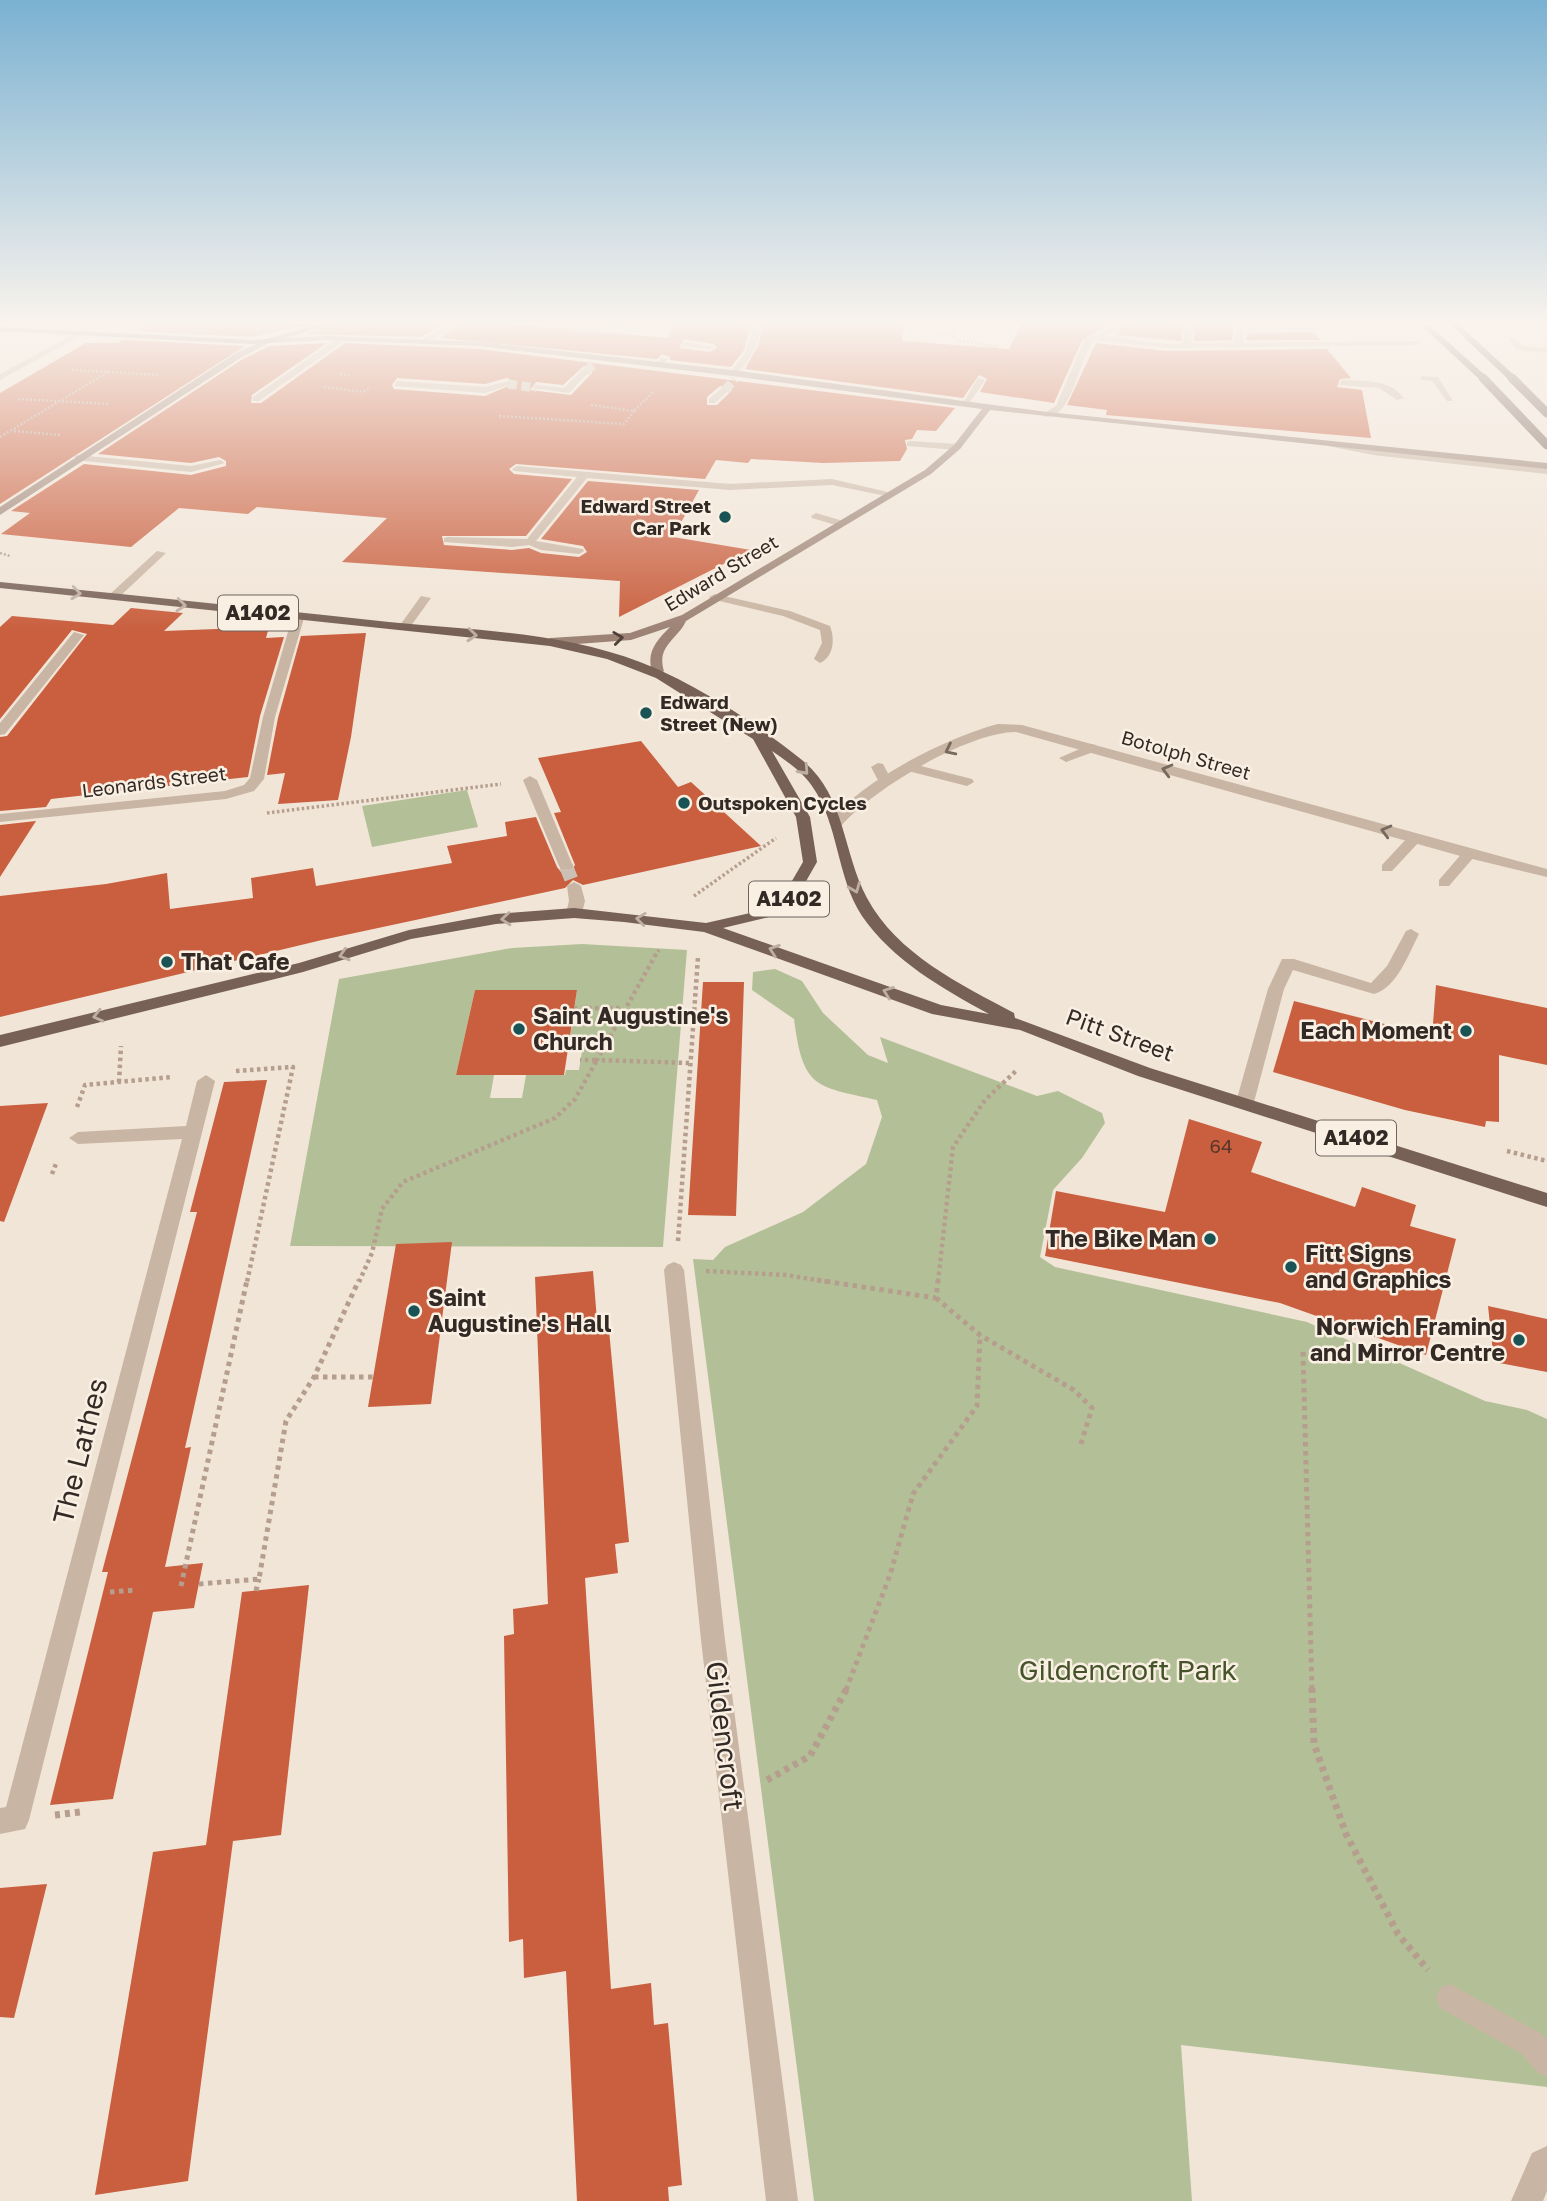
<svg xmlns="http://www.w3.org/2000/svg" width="1547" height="2201" viewBox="0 0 1547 2201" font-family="'Golos Text',sans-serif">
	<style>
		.green { fill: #b3c097; fill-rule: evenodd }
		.building { fill: #c95f3e; fill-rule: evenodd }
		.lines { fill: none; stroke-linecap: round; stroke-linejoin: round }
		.street-tunnel-far1 { stroke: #cbc0b3; stroke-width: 9; stroke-dasharray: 9 4.5; stroke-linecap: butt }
		.street-tunnel { stroke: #cbc0b3; stroke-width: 14; stroke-dasharray: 14 7; stroke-linecap: butt }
		.path-far4 { stroke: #b59e8e; stroke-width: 2.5; stroke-dasharray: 2 2; stroke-linecap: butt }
		.path-far3 { stroke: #b59e8e; stroke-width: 3.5; stroke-dasharray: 2.5 2.5; stroke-linecap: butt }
		.path-far2 { stroke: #b59e8e; stroke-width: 4.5; stroke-dasharray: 3.5 3.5; stroke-linecap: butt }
		.path-far1 { stroke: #b59e8e; stroke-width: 5; stroke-dasharray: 4.5 4.5; stroke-linecap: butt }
		.path { stroke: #b59e8e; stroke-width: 7; stroke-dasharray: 5 5; stroke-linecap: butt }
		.lane { fill: #c9b5a3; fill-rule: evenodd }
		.street { fill: #c9b5a3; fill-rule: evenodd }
		.secondary { fill: #9d8375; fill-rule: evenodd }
		.primary { fill: #776156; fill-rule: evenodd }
		.primary-bridge { stroke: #776156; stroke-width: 9 }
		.oneway { stroke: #beafa4 }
		.oneway2 { stroke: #4e4039 }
		.oneway3 { stroke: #77695e }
		.poi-dot { fill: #1a5356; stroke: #f9efe3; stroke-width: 2.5 }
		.labels { text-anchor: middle; stroke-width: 5; stroke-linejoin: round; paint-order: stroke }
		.far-poi-label { font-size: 19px; font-weight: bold; fill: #342a25; stroke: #f9efe3; text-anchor: start }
		.far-street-label { font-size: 19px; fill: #342a25; stroke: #f9efe3 }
		.number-label { font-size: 19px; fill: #59372b }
		.shield { fill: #f9efe3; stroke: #6f655e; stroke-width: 2 }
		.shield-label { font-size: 21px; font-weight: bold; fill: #342a25 }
		.poi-label { font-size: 23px; font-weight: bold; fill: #342a25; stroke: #f9efe3; text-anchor: start }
		.street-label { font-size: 23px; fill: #342a25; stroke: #f9efe3 }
		.near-street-label { font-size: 28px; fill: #342a25; stroke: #f9efe3 }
		.near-park-label { font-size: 28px; fill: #445329; stroke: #f9efe3 }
	</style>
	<rect width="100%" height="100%" fill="#f1e5d7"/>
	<path class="green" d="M 467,790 L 478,827 L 372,847 L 362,806 Z
		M 582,944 L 687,950 L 663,1247 L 290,1246 L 339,979 L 512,948 ZM 475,990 L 577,990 L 568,1051 L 582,1051 L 579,1070 L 566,1070 L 565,1075 L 526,1075 L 522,1098 L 490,1098 L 494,1075 L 456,1075 Z
		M 775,969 L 802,981 L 823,1013 L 868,1055 L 888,1063 L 880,1037 L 1037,1096 L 1058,1091 L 1102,1113 L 1105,1123 L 1082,1158 L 1053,1190 L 1040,1257 L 1055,1267 L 1307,1322 L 1485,1401 L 1527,1410 L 1547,1419 L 1547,2087 L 1181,2045 L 1192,2201 L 814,2201 L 693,1259 L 713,1260 L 725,1247 L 803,1212 L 866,1164 L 882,1117 L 877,1100 C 814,1086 803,1088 794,1019 L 752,990 L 753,972 Z"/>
	<path class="building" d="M 148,324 L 311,324 L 252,337 L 136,331 Z
		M 333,324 L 445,324 L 421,337 L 306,334 Z
		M 460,324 L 506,324 L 669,338 L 670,324 L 751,324 L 744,350 L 731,367 L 670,360 L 670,357 L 662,354 L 657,359 L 440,338 ZM 684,339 L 714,344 L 717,348 L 710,352 L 679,348 Z
		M 764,324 L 904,324 L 902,341 L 1009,349 L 1022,324 L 1111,324 L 1082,340 L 1054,403 L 980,392 L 987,379 L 979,375 L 963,398 L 745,369 L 758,346 Z
		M 1125,324 L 1182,324 L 1181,341 L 1116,335 Z
		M 1195,324 L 1234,324 L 1232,340 L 1194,341 Z
		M 1314,332 L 1320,340 L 1246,340 L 1247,333 Z
		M 123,340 L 245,346 L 0,504 L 0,393 L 86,343 L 118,343 Z
		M 327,343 L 252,395 L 251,403 L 261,403 L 345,343 L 479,349 L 955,408 L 936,431 L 917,430 L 912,439 L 905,440 L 907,449 L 900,461 L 823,463 L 751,459 L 748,463 L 716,460 L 705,479 L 516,464 L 509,469 L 514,474 L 572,479 L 526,536 L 442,536 L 444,545 L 512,550 L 529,548 L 541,553 L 579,557 L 587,552 L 583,546 L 541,539 L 588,481 L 699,490 L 673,537 L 751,550 L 619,617 L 620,581 L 342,562 L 387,518 L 257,507 L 248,514 L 179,508 L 131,547 L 1,534 L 30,513 L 11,511 L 84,464 L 191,475 L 226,466 L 226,461 L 219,457 L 191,463 L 98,454 L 243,359 L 270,346 ZM 584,366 L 592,369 L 592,373 L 571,395 L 530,390 L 536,382 L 563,385 ZM 397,378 L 485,384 L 507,378 L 515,383 L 485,396 L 394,389 L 392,385 ZM 720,386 L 732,390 L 717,405 L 707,405 L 707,397 Z
		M 1096,343 L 1166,351 L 1327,349 L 1351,378 L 1340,379 L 1337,387 L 1362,390 L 1371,438 L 1106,415 L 1107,410 L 1067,405 Z
		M 131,608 L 183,613 L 164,631 L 269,627 L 266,638 L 284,637 L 260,716 L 248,777 L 51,799 L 46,807 L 0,811 L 0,737 L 7,736 L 87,634 L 72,630 L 0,719 L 0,627 L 12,616 L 113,625 Z
		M 366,633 L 351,737 L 338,800 L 278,804 L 285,773 L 267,775 L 278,718 L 301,636 Z
		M 641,741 L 678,787 L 691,782 L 761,846 L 583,885 L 573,880 L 565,888 L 322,940 L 0,1017 L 0,896 L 106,884 L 167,873 L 170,909 L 253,898 L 251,878 L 313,868 L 316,886 L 452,863 L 447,846 L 507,836 L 505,822 L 536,817 L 557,867 L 561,872 L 571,872 L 575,865 L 554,813 L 561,812 L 538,758 Z
		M 36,821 L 0,877 L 0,825 Z
		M 703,982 L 744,982 L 736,1216 L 688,1215 Z
		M 1436,985 L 1547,1008 L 1547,1065 L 1499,1055 L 1499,1122 L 1486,1121 L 1485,1127 L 1405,1110 L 1273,1072 L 1294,1001 L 1432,1036 Z
		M 475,990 L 577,990 L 564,1075 L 456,1075 Z
		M 267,1080 L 185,1448 L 191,1447 L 165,1567 L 203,1563 L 194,1608 L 153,1612 L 113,1799 L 50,1805 L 108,1572 L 102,1572 L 197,1212 L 190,1212 L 224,1082 Z
		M 48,1103 L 4,1222 L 0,1221 L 0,1106 Z
		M 1189,1119 L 1262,1142 L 1251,1172 L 1355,1207 L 1362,1187 L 1416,1205 L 1410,1226 L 1456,1239 L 1426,1355 L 1280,1303 L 1045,1256 L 1056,1191 L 1165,1212 Z
		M 452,1242 L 431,1404 L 368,1407 L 396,1244 Z
		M 593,1271 L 598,1332 L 609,1330 L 629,1542 L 615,1544 L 618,1573 L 585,1578 L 611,1989 L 651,1983 L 654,2025 L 668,2023 L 682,2185 L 668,2187 L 669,2201 L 577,2201 L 566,1971 L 524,1978 L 523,1939 L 509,1942 L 504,1636 L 514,1634 L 513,1609 L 548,1604 L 535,1277 Z
		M 1488,1306 L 1547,1319 L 1547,1372 L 1494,1362 Z
		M 309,1585 L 281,1835 L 233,1841 L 188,2181 L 95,2195 L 153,1852 L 206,1845 L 242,1592 Z
		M 47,1884 L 14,2018 L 0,2017 L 0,1888 Z"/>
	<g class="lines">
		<path class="street-tunnel-far1" d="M 586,371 L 596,363
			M 508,384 L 536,388
			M 725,390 L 735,379"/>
		<path class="street-tunnel" d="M 566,866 L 574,886"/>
		<path class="path-far4" d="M 597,324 L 663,329
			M 918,324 L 924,332 L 953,335 L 956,340 L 998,347
			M 953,335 L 959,324
			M 72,370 L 158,375
			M 340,374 L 352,376
			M 324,387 L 363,392 L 370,388
			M 18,399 L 110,404
			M 591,405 L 634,411 L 654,391
			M 499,416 L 624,424 L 634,411
			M 14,431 L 61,435
			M 0,437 L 108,372
			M 0,553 L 10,556"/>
		<path class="path-far3" d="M 267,813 L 501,784
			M 694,896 L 776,838
			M 655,956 L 659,950"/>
		<path class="path-far2" d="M 656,954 L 597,1060 L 689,1063
			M 574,1008 L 623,1008
			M 236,1071 L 293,1067 L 247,1282
			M 119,1082 L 121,1046
			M 77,1107 L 85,1085 L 172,1077
			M 1507,1151 L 1547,1161
			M 52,1174 L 57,1161
			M 678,1241 L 698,957
			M 706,1271 L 786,1275 L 829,1282
			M 359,1282 L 372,1253 L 382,1209 L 403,1182 L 555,1118 L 575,1099 L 597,1060 L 580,1060
			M 938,1282 L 953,1147 L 985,1100 L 1018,1069"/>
		<path class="path-far1" d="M 817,1280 L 936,1298 L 938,1280
			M 936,1298 L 980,1335 L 1074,1390 L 1092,1408 L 1080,1447
			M 1303,1352 L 1312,1690
			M 314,1377 L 374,1377
			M 199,1584 L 259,1579 L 286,1421 L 314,1377 L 359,1280
			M 181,1586 L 247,1280
			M 256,1591 L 259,1579
			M 110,1592 L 137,1590
			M 846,1690 L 890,1575 L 913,1494 L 977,1406 L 980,1335"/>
		<path class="path" d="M 1312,1688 L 1314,1744 L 1346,1834 L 1398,1934 L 1428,1970
			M 767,1780 L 810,1756 L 847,1688
			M 55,1815 L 80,1812"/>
		<path class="lane" d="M 1185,324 L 1193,324 L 1191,346 L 1187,348 L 1183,346 Z
			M 1403,325 L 1406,329 L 1240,330 L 1236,328 L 1240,326 Z
			M 341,336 L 348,338 L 259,401 L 253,401 L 253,397 Z
			M 1513,338 L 1523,346 L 1547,349 L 1547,353 L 1517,350 L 1509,340 Z
			M 684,342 L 714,347 L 710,349 L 681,346 Z
			M 661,357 L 668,359 L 662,366 L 656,366 Z
			M 1421,376 L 1438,377 L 1453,401 L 1447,401 L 1432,381 L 1421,380 Z
			M 978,378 L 985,380 L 968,405 L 962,405 Z
			M 1342,380 C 1365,381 1389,379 1404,398 L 1397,400 L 1379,388 L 1339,385 Z
			M 910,441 L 957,444 L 962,447 L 957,450 L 907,446 L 907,442 Z
			M 1331,441 L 1373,449 L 1547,468 L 1547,474 L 1373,455 L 1328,446 L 1328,442 Z
			M 78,455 L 191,466 L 220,460 L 225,463 L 191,472 L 75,460 L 75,456 Z
			M 517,466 L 730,484 L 735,487 L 730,490 L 587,478 L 536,541 L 583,549 L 584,551 L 579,554 L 541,550 L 529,545 L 512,547 L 444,542 L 444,538 L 448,537 L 527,539 L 577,477 L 514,471 L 512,469 Z
			M 816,513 L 843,521 L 844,523 L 839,526 L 812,518 L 811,516 Z
			M 715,594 L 790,611 L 830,626 C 835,639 834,656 820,663 L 814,659 L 822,643 L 820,630 L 783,616 L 711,599 L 709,597 Z
			M 421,596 L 431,598 L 408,630 L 400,630 L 398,628 Z
			M 1091,744 L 1096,745 L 1096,751 L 1066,762 L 1059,758 Z
			M 878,763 L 883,764 L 892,781 L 890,784 L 880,784 L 871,767 Z
			M 913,764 L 972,779 L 974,782 L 967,786 L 908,771 L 906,768 Z
			M 1414,835 L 1421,839 L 1419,842 L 1392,871 L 1382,871 L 1382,865 L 1409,836 Z
			M 1469,850 L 1474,851 L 1474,857 L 1449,886 L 1439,886 L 1439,880 L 1464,851 Z
			M 1411,929 L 1419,934 C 1409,953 1397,988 1374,994 L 1293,970 L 1284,989 L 1254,1102 L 1245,1108 L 1239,1106 L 1236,1102 L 1268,989 L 1282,959 L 1294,959 L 1371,983 L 1387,966 L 1406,931 Z
			M 1450,1984 L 1542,2034 L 1547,2039 L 1547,2077 L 1537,2072 L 1522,2054 L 1440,2008 L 1436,1998 L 1440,1988 Z
			M 1547,2146 L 1547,2191 L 1543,2201 L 1511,2201 L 1532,2153 Z"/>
		<path class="street" d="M 93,324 L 102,324 L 0,380 L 0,374 Z
			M 449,324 L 458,324 L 427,343 L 420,341 Z
			M 754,324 L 762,324 C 758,344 751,361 735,375 L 729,375 L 746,351 Z
			M 1114,324 L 1122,324 L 1117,332 L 1104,336 L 1166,344 L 1234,343 L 1237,324 L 1245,324 L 1243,343 L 1417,341 L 1421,343 L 1417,345 L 1166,348 L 1095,340 C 1077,358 1075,418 1044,417 L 1044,413 L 1056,406 L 1084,341 C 1093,333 1108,333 1114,324 Z
			M 583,369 L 590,371 L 569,393 L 532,388 L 536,385 L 564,388 Z
			M 397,381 L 485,387 L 508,381 L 512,384 L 485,393 L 394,386 Z
			M 722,388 L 729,390 L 715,403 L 709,403 L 709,399 Z
			M 832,479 L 896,494 L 891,497 L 832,485 L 730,490 L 725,487 L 730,484 Z
			M 157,551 L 166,553 L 117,599 L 109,599 L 109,595 Z
			M 298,615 L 304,618 L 275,717 L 264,779 L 254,791 L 226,799 L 0,822 L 0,814 L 225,791 L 244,785 L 250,778 L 263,717 L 292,618 Z
			M 74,632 L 84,635 L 5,734 L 0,735 L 0,723 Z
			M 998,724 L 1022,725 L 1547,869 L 1547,877 L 1464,857 L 1016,732 C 968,732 873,789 841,826 L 836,827 L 829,823 C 860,781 948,737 998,724 Z
			M 530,776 L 537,780 L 573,866 L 571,869 L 561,869 L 559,866 L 523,780 Z
			M 574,882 L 581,886 L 585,901 L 582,913 L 574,918 L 566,913 L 569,901 L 567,886 Z
			M 206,1075 L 215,1081 L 29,1820 L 25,1829 L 0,1834 L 0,1808 L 6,1807 L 182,1139 L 78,1144 L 69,1138 L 78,1132 L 186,1126 L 197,1081 Z
			M 674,1262 L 681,1265 L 684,1270 L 725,1640 L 798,2201 L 766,2201 L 701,1640 L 664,1270 L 667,1265 Z"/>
		<path class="secondary" d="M 326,336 L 479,342 L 732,370 L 1047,412 L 1547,463 L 1547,469 L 990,410 L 960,449 L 931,474 L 686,621 C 678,639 656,646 664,671 L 658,675 L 652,671 C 646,652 657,640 670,627 L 631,640 L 550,646 L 544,642 L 550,638 L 630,633 L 682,615 L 925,470 L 954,445 L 982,409 L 732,376 L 479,346 L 326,340 L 269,343 L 242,357 L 0,515 L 0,507 L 236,353 L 267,339 Z"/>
		<path class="primary" d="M 319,324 L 330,324 L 270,343 L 252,344 L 0,331 L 0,327 L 252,340 L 266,339 Z
			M 1420,324 L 1428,324 L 1486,376 L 1486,380 L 1480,380 Z
			M 1450,324 L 1458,324 L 1515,376 L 1515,380 L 1509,380 Z
			M 0,582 C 130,595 260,608 389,622 C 473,630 561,632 640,662 C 693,682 759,725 802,760 C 846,796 842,851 867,898 C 897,954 960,984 1014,1013 L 1015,1018 L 1150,1068 L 1547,1193 L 1547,1207 L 1138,1076 L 1020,1030 L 932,1014 L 704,932 L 624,922 L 574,918 L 496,924 L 411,939 L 303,972 L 0,1047 L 0,1035 L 299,963 L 409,930 L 496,914 L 574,908 L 706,923 L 759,911 L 782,898 L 803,862 L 796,817 L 753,739 L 656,678 L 607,659 L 550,646 L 0,588 ZM 772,751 C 786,761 802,771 812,786 C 839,824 836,876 862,916 C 892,960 943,989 989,1014 L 941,1005 L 723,928 L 769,917 L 793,904 L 817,862 L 810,817 Z"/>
		<path class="primary-bridge" d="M 1483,378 L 1547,445
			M 1512,378 L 1547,413"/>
	</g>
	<defs><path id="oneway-chevron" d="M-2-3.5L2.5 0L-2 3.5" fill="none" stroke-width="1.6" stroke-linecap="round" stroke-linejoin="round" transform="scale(1.75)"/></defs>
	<g class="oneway">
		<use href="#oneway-chevron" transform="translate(76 593) rotate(6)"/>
		<use href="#oneway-chevron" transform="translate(181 605) rotate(6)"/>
		<use href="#oneway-chevron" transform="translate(472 635) rotate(5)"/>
		<use href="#oneway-chevron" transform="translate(804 770) rotate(48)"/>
		<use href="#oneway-chevron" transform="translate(855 888) rotate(68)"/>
		<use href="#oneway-chevron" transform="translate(506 919) rotate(175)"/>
		<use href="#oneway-chevron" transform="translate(641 919) rotate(-173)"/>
		<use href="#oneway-chevron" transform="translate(774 950) rotate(-161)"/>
		<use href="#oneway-chevron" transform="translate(344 955) rotate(163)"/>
		<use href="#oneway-chevron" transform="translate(888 992) rotate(-160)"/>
		<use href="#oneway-chevron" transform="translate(98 1016) rotate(166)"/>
	</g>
	<use class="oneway2" href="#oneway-chevron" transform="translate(618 638) rotate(-7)"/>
	<g class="oneway3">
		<use href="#oneway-chevron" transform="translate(950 750) rotate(154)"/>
		<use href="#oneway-chevron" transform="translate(1167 770) rotate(-165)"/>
		<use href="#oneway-chevron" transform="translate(1386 831) rotate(-165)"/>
	</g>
	<linearGradient id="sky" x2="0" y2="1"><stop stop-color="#7ab1d1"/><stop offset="0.51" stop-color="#f9f3ed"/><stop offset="1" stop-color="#f9f3ed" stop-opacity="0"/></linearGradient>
	<rect width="1547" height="632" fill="url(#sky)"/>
	<g class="poi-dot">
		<circle cx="725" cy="517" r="7"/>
		<circle cx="646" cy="713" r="7"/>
		<circle cx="684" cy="803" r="7"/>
		<circle cx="167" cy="962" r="7"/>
		<circle cx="519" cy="1029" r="7"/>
		<circle cx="1466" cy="1031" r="7"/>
		<circle cx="1210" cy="1239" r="7"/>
		<circle cx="1291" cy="1267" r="7"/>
		<circle cx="414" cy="1311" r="7"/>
		<circle cx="1519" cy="1340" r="7"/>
	</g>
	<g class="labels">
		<g class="far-poi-label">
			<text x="711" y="513" text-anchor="end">Edward Street<tspan x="711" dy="22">Car Park</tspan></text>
			<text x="660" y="709">Edward<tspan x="660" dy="22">Street (New)</tspan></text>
			<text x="698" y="810">Outspoken Cycles</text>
		</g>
		<g class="far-street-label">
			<text transform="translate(721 573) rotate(-31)" y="7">Edward Street</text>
			<text transform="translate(1186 755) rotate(16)" y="7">Botolph Street</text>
			<text transform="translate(154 782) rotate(-7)" y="7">Leonards Street</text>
		</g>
		<g class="number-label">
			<text x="1221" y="1153">64</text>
		</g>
		<g class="shield">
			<rect x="218" y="595.5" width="80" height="35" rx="5"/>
			<rect x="749" y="881.5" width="80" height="35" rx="5"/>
			<rect x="1316" y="1120.5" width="80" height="35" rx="5"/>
		</g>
		<g class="shield-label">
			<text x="258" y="620">A1402</text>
			<text x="789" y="906">A1402</text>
			<text x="1356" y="1145">A1402</text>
		</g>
		<g class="poi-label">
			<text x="181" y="970">That Cafe</text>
			<text x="533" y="1024">Saint Augustine's<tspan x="533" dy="26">Church</tspan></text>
			<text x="1452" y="1039" text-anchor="end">Each Moment</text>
			<text x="1196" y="1247" text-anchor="end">The Bike Man</text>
			<text x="1305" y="1262">Fitt Signs<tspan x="1305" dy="26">and Graphics</tspan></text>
			<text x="428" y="1306">Saint<tspan x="428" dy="26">Augustine's Hall</tspan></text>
			<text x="1505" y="1335" text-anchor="end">Norwich Framing<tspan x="1505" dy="26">and Mirror Centre</tspan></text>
		</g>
		<g class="street-label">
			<text transform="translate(1120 1035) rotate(20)" y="8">Pitt Street</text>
		</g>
		<g class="near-street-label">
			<text transform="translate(80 1451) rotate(-76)" y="10">The Lathes</text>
			<text transform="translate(725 1736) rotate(83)" y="10">Gildencroft</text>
		</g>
		<g class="near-park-label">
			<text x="1128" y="1680">Gildencroft Park</text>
		</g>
	</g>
</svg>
